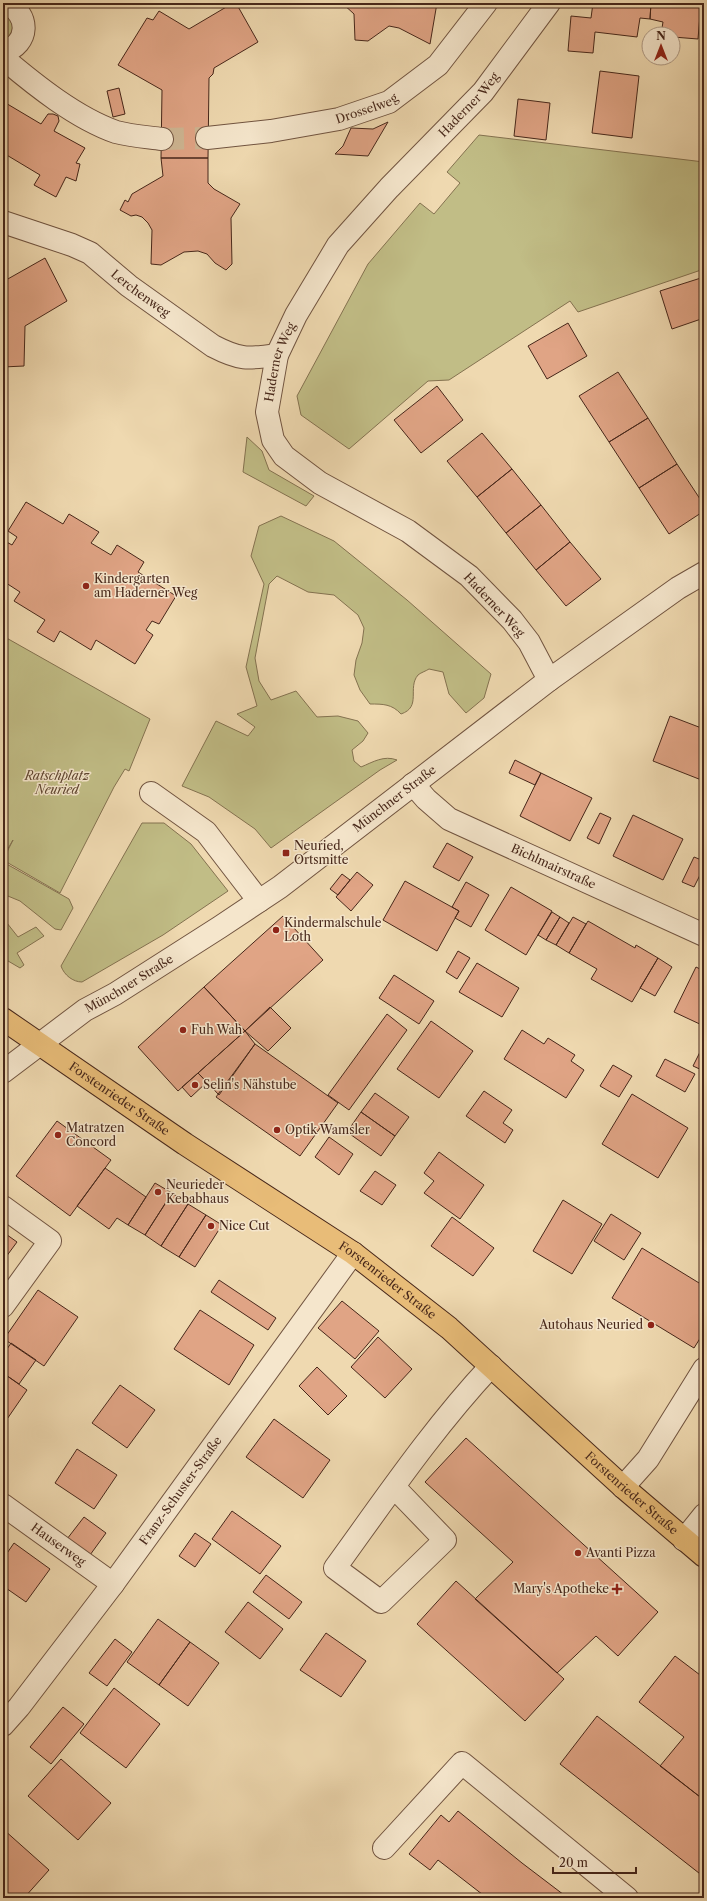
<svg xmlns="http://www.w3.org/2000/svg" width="707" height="1901" viewBox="0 0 707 1901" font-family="'Libre Caslon Text',serif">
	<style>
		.green { fill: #c1bd86; stroke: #847250 }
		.building { fill: #e0a485; stroke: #47271a }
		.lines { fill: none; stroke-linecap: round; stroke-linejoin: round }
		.minor-tunnel { stroke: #cdb592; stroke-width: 22; stroke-dasharray: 22 11; stroke-linecap: butt }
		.minor-casing { stroke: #715440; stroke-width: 24 }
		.major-casing { stroke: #47271a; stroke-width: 24 }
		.minor { stroke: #f5e6cc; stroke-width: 22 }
		.major { stroke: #e8bc78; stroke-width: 22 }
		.poi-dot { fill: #8f2418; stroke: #f5e6cc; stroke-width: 1.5 }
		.labels { text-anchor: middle; stroke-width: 3; stroke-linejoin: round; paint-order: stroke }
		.street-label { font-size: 12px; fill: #47271a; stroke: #f5e6cc }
		.poi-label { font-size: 12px; fill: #47271a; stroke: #f5e6cc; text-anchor: start }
		.park-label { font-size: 12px; font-style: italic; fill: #5f4530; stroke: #f5e6cc }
	</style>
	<rect width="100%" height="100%" fill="#efd9b0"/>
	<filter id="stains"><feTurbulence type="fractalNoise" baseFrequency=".005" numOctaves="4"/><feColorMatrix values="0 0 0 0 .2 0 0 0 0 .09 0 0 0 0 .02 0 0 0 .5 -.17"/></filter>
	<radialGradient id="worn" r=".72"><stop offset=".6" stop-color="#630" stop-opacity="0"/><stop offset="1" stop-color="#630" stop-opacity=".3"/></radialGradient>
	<path class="green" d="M 3,11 L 6,12 L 15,30 L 3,42 Z
		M 479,135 L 704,162 L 704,269 L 578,312 L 570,301 L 449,380 L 428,381 L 349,449 L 301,415 L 297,396 L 368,264 L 420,203 L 434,214 L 460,183 L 447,172 Z
		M 247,437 L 262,451 L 269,470 L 314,496 L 306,506 L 243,472 Z
		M 281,516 L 334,541 L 407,600 L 491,674 L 484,698 L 466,713 L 449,694 L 443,672 L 429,669 C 426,671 420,673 418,675 C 407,688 422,707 401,714 C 392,704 383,704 370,704 L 360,690 L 354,675 L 356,660 L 362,643 L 364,628 L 358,615 L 334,595 L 308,592 L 277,576 L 269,584 L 255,658 L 259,681 L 271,700 L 296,691 L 317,717 L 338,716 L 358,721 L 368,733 L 363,741 L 352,750 L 354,761 L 361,767 C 373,762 384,755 397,760 L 380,770 L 271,848 L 255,829 L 209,797 L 182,786 L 216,721 L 248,736 L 255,727 L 237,714 L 257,706 L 246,667 L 264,584 L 251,556 L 259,526 Z
		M 3,636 L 150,719 L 129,771 L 125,769 L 114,787 L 60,893 L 3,860 L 13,840 L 3,857 Z
		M 142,823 L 164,823 L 191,844 L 228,891 L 163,935 L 82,982 C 73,982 64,975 61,966 Z
		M 3,862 L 69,899 L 73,908 L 61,930 L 55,929 L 20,901 L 3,894 Z
		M 3,918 L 18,937 L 36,927 L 44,936 L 17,953 L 24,965 L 20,968 L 3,958 Z"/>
	<path class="building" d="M 233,3 L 236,3 L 258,42 L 214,68 L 213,74 L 209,78 L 208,158 L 161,158 L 162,90 L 118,65 L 147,18 L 153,20 L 159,11 L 189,29 Z
		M 342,3 L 437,3 L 430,44 L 399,28 L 389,26 L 368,41 L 355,40 L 354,14 Z
		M 593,3 L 651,3 L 650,19 L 640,18 L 637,37 L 595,32 L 593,53 L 568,51 L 571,16 L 591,18 Z
		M 651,3 L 701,3 L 698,39 L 673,37 L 673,34 L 661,34 L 663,22 L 650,19 Z
		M 600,71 L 639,76 L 632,138 L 592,133 Z
		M 119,88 L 125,114 L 113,117 L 107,91 Z
		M 518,99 L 550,103 L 546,140 L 514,136 Z
		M 4,102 L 41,124 L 48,114 L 53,114 L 58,116 L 59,121 L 54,131 L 85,148 L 76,163 L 80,164 L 76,181 L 66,177 L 56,197 L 34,185 L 40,175 L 5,154 L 3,157 Z
		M 388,122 L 368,156 L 335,154 L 343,146 L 351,128 L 373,129 Z
		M 161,158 L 208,158 L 208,183 L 214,189 L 240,204 L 231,218 L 232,264 L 226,270 L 215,263 L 207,254 L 198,251 L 184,252 L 161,265 L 151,264 L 152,230 L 148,223 L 142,217 L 136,215 L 131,216 L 120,210 L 125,200 L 128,202 L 132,194 L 163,176 Z
		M 45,258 L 67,301 L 25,326 L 24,366 L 3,367 L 3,278 L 6,280 Z
		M 704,277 L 704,318 L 672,329 L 660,291 Z
		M 568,323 L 587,356 L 547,379 L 528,346 Z
		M 618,372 L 648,418 L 609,442 L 579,396 Z
		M 437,386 L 463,420 L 421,453 L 394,420 Z
		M 648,418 L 677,464 L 639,488 L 609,442 Z
		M 482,433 L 512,469 L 477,497 L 447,461 Z
		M 677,464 L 704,505 L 704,511 L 669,534 L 639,488 Z
		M 512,469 L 541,505 L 506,533 L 477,497 Z
		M 26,502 L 63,524 L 69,514 L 99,532 L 91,543 L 111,555 L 117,545 L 144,562 L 138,572 L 176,596 L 159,624 L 152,621 L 146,630 L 153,635 L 135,664 L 96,640 L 91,650 L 60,631 L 54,642 L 37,632 L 45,620 L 14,601 L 20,592 L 3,581 L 3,540 L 12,545 L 17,537 L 8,531 Z
		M 541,505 L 570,542 L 536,570 L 506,533 Z
		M 570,542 L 601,579 L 566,606 L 536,570 Z
		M 670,716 L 704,729 L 704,781 L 653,761 Z
		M 515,760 L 541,773 L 535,785 L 509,773 Z
		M 541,773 L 592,798 L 570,841 L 520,816 Z
		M 600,813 L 611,818 L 599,844 L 587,838 Z
		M 633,815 L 683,839 L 663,880 L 613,856 Z
		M 447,843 L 473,857 L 459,881 L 433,867 Z
		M 694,857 L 704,861 L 704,867 L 694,887 L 682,882 Z
		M 357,872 L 373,885 L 351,911 L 336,897 Z
		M 342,874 L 350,880 L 338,895 L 330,889 Z
		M 405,881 L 459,911 L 437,951 L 383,920 Z
		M 466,882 L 489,895 L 471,927 L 455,918 L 459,911 L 452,907 Z
		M 511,887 L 552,911 L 526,955 L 485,930 Z
		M 552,912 L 560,917 L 546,940 L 538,935 Z
		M 283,916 L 323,960 L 245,1031 L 204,987 Z
		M 560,917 L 569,923 L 556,945 L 546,940 Z
		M 573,917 L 586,924 L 569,953 L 556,945 Z
		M 588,921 L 635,948 L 636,945 L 658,958 L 632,1002 L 591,979 L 597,969 L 569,953 Z
		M 458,951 L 470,958 L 457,979 L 446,972 Z
		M 658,958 L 672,967 L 655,996 L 640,988 Z
		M 477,963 L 519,988 L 502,1017 L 459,992 Z
		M 696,967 L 704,971 L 704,1026 L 674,1012 Z
		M 394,975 L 434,1001 L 419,1024 L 379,998 Z
		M 204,987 L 245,1031 L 178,1091 L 138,1047 Z
		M 270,1007 L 291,1028 L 268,1051 L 245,1031 Z
		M 387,1014 L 407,1030 L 349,1110 L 328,1095 Z
		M 431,1021 L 473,1051 L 439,1098 L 397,1069 Z
		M 522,1030 L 544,1044 L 548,1038 L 575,1055 L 571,1061 L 584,1070 L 566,1098 L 504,1059 Z
		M 245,1031 L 255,1044 L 219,1095 L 198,1073 Z
		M 255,1044 L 338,1103 L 300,1156 L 216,1097 Z
		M 704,1044 L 704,1071 L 693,1066 Z
		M 665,1059 L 695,1074 L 685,1092 L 656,1076 Z
		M 613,1065 L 632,1076 L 619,1097 L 600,1086 Z
		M 198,1073 L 207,1082 L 191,1097 L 182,1087 Z
		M 484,1091 L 512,1110 L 503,1123 L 513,1130 L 505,1143 L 466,1116 Z
		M 375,1093 L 409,1117 L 395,1136 L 361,1112 Z
		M 632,1094 L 688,1128 L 658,1178 L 602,1144 Z
		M 361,1112 L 395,1136 L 381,1156 L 347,1132 Z
		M 57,1121 L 111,1160 L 70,1216 L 16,1176 Z
		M 329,1137 L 353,1154 L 339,1175 L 315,1157 Z
		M 439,1152 L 484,1185 L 460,1219 L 424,1193 L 434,1181 L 424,1173 Z
		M 105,1168 L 146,1197 L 128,1225 L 117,1218 L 109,1229 L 77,1206 Z
		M 375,1171 L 396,1185 L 382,1205 L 360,1191 Z
		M 155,1183 L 172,1193 L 145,1235 L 128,1225 Z
		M 172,1193 L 188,1204 L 161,1246 L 145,1235 Z
		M 563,1200 L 602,1224 L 572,1274 L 533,1251 Z
		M 188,1204 L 206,1215 L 179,1257 L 161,1246 Z
		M 611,1214 L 641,1233 L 624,1260 L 594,1241 Z
		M 206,1215 L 222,1225 L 195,1267 L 179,1257 Z
		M 452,1217 L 494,1248 L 473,1276 L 431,1246 Z
		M 3,1232 L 17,1242 L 3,1261 Z
		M 642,1248 L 704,1286 L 704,1332 L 694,1348 L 612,1298 Z
		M 219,1280 L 276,1318 L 268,1330 L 211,1292 Z
		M 38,1290 L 78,1317 L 44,1366 L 4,1339 Z
		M 342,1301 L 379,1331 L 355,1359 L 318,1328 Z
		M 200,1310 L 254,1345 L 229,1385 L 174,1349 Z
		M 378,1337 L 412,1369 L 385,1398 L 351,1367 Z
		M 11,1343 L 36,1360 L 19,1384 L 3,1373 L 3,1355 Z
		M 317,1367 L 347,1396 L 328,1415 L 299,1386 Z
		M 3,1373 L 27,1390 L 3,1425 Z
		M 120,1385 L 155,1410 L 127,1448 L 92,1423 Z
		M 274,1419 L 330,1460 L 303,1498 L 246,1457 Z
		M 466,1438 L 658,1612 L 618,1656 L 596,1636 L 557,1673 L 475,1599 L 513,1562 L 425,1482 Z
		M 77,1449 L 117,1475 L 94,1509 L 55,1483 Z
		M 232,1511 L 281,1546 L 260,1574 L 212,1539 Z
		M 84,1517 L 106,1533 L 90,1555 L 67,1539 Z
		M 195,1533 L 211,1544 L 195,1567 L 179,1556 Z
		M 14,1543 L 50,1569 L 26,1602 L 3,1586 L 3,1559 Z
		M 266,1575 L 302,1602 L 289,1619 L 253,1592 Z
		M 456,1581 L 564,1679 L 525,1721 L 417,1624 Z
		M 248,1602 L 283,1629 L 260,1659 L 225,1632 Z
		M 158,1619 L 190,1642 L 159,1685 L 127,1662 Z
		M 326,1633 L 366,1661 L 341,1697 L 300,1670 Z
		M 115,1639 L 132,1652 L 107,1686 L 89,1673 Z
		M 190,1642 L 219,1663 L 188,1706 L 159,1685 Z
		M 675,1656 L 704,1678 L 704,1800 L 660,1766 L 684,1737 L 639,1702 Z
		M 114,1688 L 160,1724 L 126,1768 L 80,1733 Z
		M 63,1707 L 84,1724 L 51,1764 L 30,1747 Z
		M 597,1716 L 704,1800 L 704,1877 L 560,1764 Z
		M 61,1759 L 111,1803 L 78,1840 L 28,1796 Z
		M 458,1811 L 522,1863 L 568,1898 L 487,1898 L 438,1860 L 430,1870 L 409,1854 L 441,1815 L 449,1822 Z
		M 3,1829 L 49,1870 L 24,1898 L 6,1898 L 3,1895 Z"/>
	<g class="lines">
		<path class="minor-tunnel" d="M 162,139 L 207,138"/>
		<defs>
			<g id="minor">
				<path d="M 3,52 C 30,44 30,14 6,3"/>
				<path d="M 3,58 C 35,85 76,118 116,132 C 131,136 147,137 162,139"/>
				<path id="s1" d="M 207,138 L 271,131 L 339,119 L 389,102 L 438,65 L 486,3"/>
				<path id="s2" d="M 3,222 L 72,245 L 90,253 L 129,286 L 213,346 C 240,360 247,359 277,355"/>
				<path id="s3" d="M 549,680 L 529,642 L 512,620 L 469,576 L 408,531 L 320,483 L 284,456 L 273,440 L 267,412 L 277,355 L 296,315 L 338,245 L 389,188 L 483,92 L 549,3"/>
				<path id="s4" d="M 413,784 L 426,799 L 449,819 L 704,935"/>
				<path d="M 151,793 L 206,832 L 259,901"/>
				<path id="s5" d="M 3,1072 L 85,1010 L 115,994 L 220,927 L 280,887 L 549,680 L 678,588 L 704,573"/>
				<path d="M 3,1207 L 50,1241 L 3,1306"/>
				<path d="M 394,1487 L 445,1540 L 381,1602 L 335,1568 C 385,1499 433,1428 491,1366"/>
				<path d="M 623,1487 L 648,1459 L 704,1369"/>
				<path id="s6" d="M 3,1505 L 113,1584"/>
				<path d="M 684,1540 L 704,1515"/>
				<path id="s7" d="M 3,1725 L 19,1707 L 113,1584 L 353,1253"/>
				<path d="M 384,1848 L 462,1763 L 627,1898"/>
			</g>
			<g id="major">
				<path id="s8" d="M 3,1019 L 185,1144 L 353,1253 L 449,1328 L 623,1487 L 704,1556"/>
			</g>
		</defs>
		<use href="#minor" class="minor-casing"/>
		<use href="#major" class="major-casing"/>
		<use href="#minor" class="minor"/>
		<use href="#major" class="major"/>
	</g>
	<g class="poi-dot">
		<circle cx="86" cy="586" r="4"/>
		<rect x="282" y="849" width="8" height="8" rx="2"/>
		<circle cx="276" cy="930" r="4"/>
		<circle cx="183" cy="1030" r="4"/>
		<circle cx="195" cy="1085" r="4"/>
		<circle cx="277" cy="1130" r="4"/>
		<circle cx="58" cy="1135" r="4"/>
		<circle cx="158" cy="1192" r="4"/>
		<circle cx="211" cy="1226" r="4"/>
		<circle cx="651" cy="1325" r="4"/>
		<circle cx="578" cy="1553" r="4"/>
		<path d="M615 1583h4v4h4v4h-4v4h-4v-4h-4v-4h4z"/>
	</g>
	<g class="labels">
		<g class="street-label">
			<text dy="4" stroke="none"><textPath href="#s3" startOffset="777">Haderner Weg</textPath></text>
			<text dy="4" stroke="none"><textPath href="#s1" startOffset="163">Drosselweg</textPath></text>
			<text dy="4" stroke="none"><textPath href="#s2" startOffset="157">Lerchenweg</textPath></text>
			<text dy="4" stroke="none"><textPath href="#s3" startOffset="453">Haderner Weg</textPath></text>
			<text transform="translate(494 605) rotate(47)" y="4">Haderner Weg</text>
			<text dy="4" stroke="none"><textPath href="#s5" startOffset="478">Münchner Straße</textPath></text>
			<text dy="4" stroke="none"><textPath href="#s4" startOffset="165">Bichlmairstraße</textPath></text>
			<text dy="4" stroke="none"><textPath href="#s5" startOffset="154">Münchner Straße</textPath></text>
			<text dy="4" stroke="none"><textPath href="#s8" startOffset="141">Forstenrieder Straße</textPath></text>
			<text dy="4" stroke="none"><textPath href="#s8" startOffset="465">Forstenrieder Straße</textPath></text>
			<text dy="4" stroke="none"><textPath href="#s7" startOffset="294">Franz-Schuster-Straße</textPath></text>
			<text dy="4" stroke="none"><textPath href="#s8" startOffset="789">Forstenrieder Straße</textPath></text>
			<text dy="4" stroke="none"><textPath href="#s6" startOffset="68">Hauserweg</textPath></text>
		</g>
		<g class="poi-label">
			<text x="94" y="583">Kindergarten<tspan x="94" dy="14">am Haderner Weg</tspan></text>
			<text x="294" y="850">Neuried,<tspan x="294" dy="14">Ortsmitte</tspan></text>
			<text x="284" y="927">Kindermalschule<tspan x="284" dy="14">Loth</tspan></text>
			<text x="191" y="1034">Fuh Wah</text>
			<text x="203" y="1089">Selin's Nähstube</text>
			<text x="66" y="1132">Matratzen<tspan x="66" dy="14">Concord</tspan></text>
			<text x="285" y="1134">Optik Wamsler</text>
			<text x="166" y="1189">Neurieder<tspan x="166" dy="14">Kebabhaus</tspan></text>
			<text x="219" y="1230">Nice Cut</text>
			<text x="643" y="1329" text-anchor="end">Autohaus Neuried</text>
			<text x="586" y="1557">Avanti Pizza</text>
			<text x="609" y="1593" text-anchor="end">Mary's Apotheke</text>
		</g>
		<g class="park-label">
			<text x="57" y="780">Ratschplatz<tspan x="57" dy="14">Neuried</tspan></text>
		</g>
	</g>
	<rect width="707" height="1901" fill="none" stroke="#efd9b0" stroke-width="16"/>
	<rect x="4" y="4" width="699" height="1893" fill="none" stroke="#47271a" stroke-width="2"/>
	<rect x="8" y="8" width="691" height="1885" fill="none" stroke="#47271a"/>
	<g transform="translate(661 46)"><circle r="19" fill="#f5e6cc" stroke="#af9a85"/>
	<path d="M0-3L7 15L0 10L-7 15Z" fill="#8f2418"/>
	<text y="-6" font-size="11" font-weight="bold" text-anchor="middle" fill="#47271a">N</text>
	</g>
	<path d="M553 1867v6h83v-6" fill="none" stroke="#47271a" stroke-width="2"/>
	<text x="559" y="1867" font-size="12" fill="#47271a" stroke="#f5e6cc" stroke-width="3" paint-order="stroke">20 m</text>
	<rect width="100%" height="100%" filter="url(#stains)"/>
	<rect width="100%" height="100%" fill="url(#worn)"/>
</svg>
